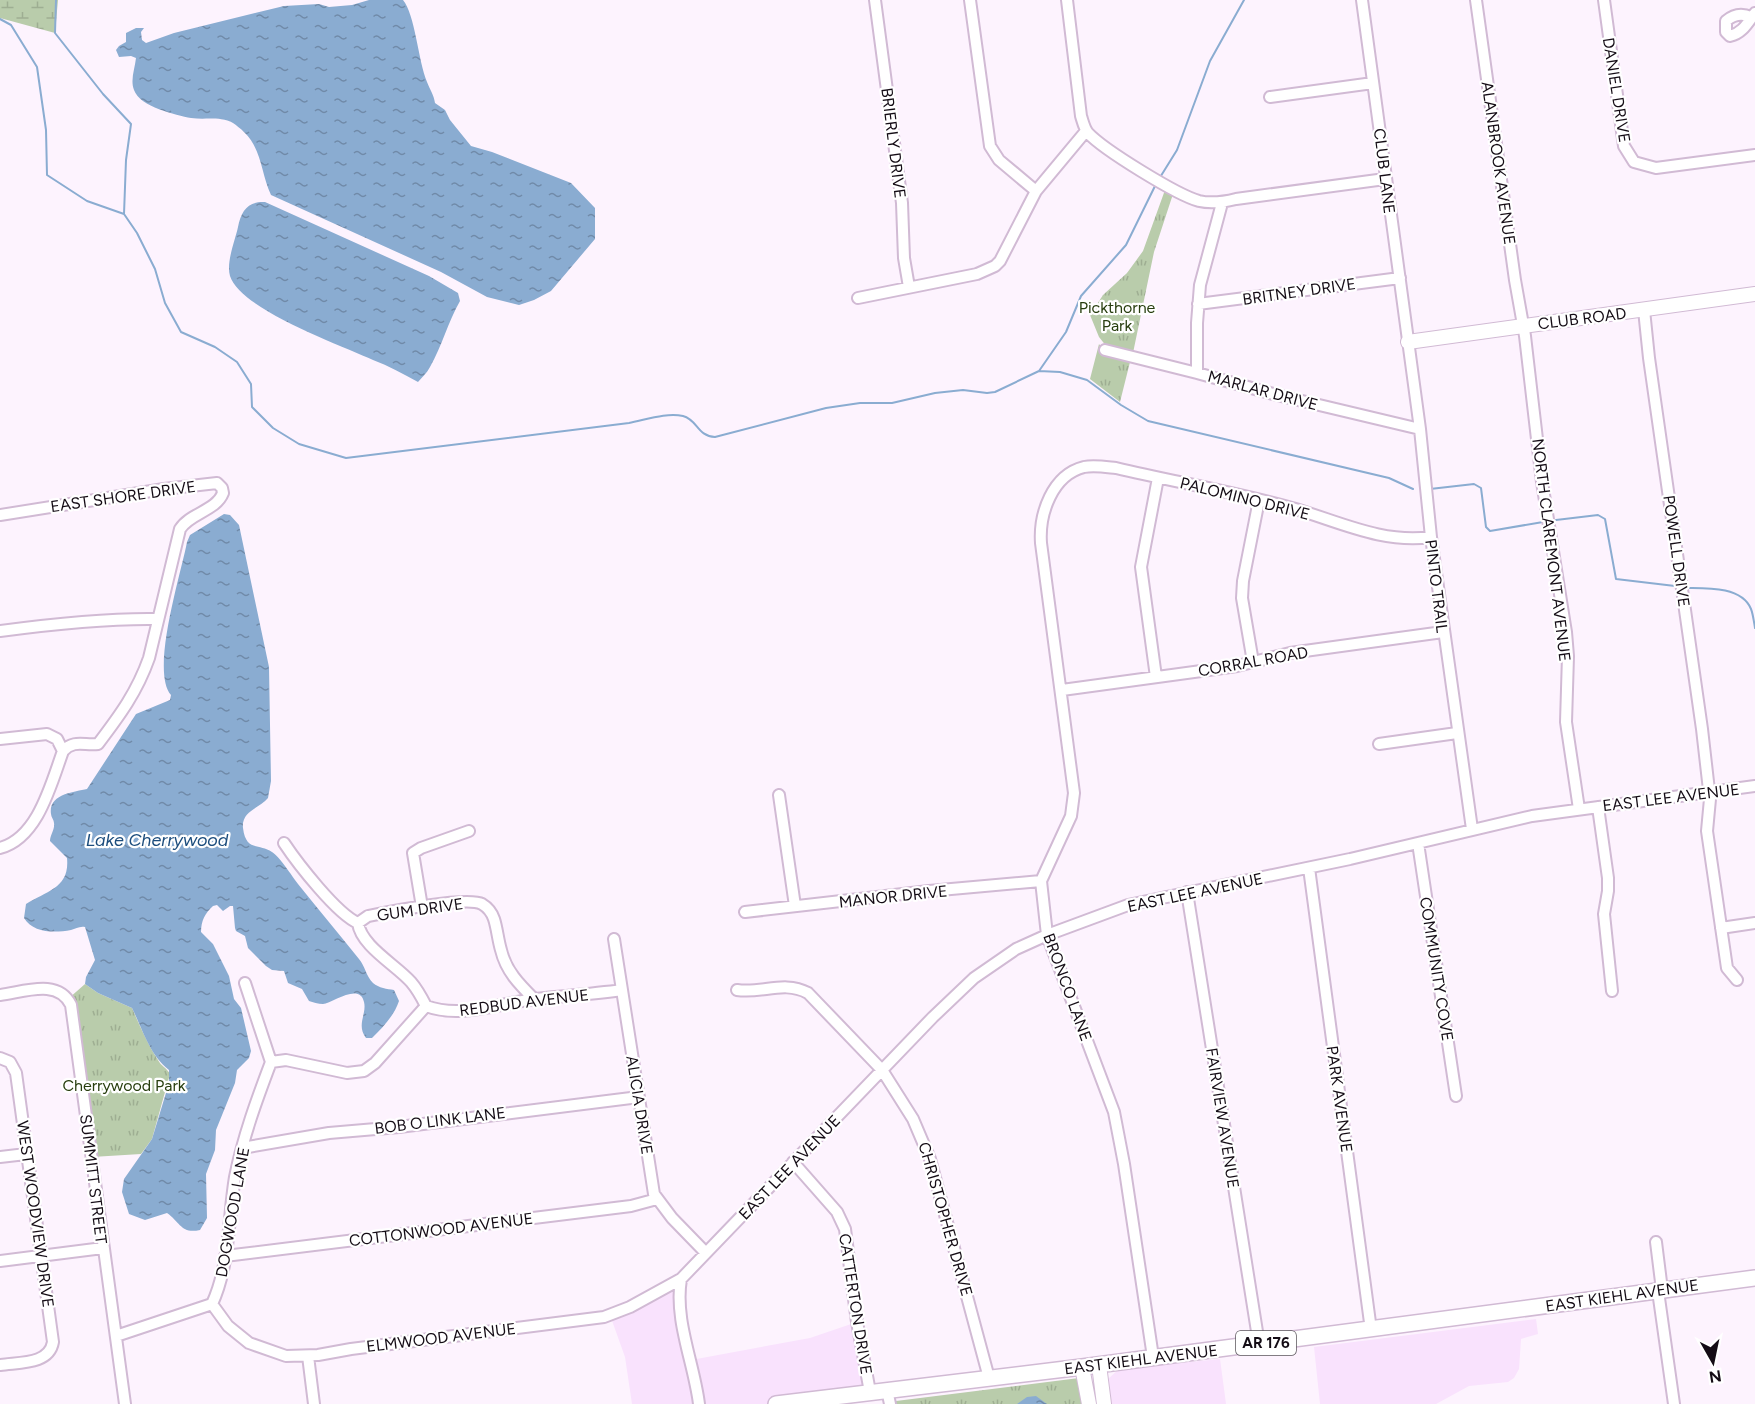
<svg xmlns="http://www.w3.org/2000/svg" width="1755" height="1404" viewBox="0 0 1755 1404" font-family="Figtree,sans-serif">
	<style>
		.built { fill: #f9e2fd }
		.wetland { fill: url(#wetland-marsh) }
		.park { fill: url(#park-tufts) }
		.water { fill: url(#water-ripples) }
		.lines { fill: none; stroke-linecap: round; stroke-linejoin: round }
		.stream { stroke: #8aacd1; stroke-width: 2 }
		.street-casing { stroke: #d1bad4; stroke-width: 14 }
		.secondary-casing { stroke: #d1bad4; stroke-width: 16 }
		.primary-casing { stroke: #d1bad4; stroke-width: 18 }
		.street { stroke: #fff; stroke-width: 10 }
		.secondary { stroke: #fff; stroke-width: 14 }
		.primary { stroke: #fff; stroke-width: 15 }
		.labels { text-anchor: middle; stroke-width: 4.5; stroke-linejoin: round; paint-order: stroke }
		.shield { fill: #fff; stroke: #5a555b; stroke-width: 1.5 }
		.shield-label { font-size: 15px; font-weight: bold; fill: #140c15 }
		.street-label { font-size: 16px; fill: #140c15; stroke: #fff }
		.park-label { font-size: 16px; fill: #283e0f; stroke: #fff }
		.water-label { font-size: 18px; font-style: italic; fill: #1c4d7d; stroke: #fff }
	</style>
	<defs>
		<pattern id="wetland-marsh" width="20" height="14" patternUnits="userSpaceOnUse" patternTransform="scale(1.5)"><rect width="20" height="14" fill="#b9ccab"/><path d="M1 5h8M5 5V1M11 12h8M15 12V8" fill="none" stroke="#9eae92"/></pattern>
		<pattern id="park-tufts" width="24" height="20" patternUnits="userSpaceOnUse" patternTransform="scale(1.5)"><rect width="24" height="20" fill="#b9ccab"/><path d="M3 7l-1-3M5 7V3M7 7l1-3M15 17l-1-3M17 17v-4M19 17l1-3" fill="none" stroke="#9eae92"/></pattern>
		<pattern id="water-ripples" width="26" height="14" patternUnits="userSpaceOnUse" patternTransform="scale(1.5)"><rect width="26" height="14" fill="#8aacd1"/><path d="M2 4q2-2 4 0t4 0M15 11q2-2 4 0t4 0" fill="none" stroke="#708aa8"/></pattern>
	</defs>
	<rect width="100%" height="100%" fill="#fdf3fe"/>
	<path class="built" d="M 681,1279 L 691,1360 L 810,1338 L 857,1322 L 870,1392 L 776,1404 L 632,1404 L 625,1357 L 610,1315 Z
		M 1536,1319 L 1538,1334 L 1521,1339 L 1519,1369 L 1514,1378 L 1508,1382 L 1469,1386 L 1436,1404 L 1320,1404 L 1314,1347 Z
		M 1220,1359 L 1226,1404 L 1107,1404 L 1105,1391 L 1108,1379 L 1119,1369 Z"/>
	<path class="wetland" d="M 0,0 L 58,0 L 55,33 L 0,18 Z"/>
	<path class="park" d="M 1165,190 L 1173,194 L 1154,252 L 1133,353 L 1107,347 L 1099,337 L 1090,315 L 1103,295 L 1127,273 L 1143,251 Z
		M 1099,344 L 1106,353 L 1131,358 L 1120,402 L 1090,379 Z
		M 85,984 L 98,993 L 132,1008 C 140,1026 147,1043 158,1060 C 161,1066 167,1068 170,1074 L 152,1139 L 141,1154 L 92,1157 L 68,999 Z
		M 1079,1378 L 1086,1404 L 896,1404 L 896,1401 Z"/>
	<path class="water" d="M 369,0 L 403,0 C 415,14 418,60 427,82 C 430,90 434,95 435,103 L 445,110 L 450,120 L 471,146 L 492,152 L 571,183 L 595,208 L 595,239 L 551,291 L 534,300 L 519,305 L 487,297 L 441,272 L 271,195 C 261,174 262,149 244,132 C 241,129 236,125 233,123 C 220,116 205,120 191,118 C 176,115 140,107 134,90 C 130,80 135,68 136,58 L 131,56 L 119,57 L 116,50 L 119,46 L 126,42 L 126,33 L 136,28 L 144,28 L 141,32 L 142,40 L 146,43 L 174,33 L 284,6 L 319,4 L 329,7 L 352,5 Z
		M 265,202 L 429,276 L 458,293 L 460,301 C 448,322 442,346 430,367 C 427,373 422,377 418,382 C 403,374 389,366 373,360 C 341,345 241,310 230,276 C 226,262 235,241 238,227 C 241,211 248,201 265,202 Z
		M 224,514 L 230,515 L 239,525 L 269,667 L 271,781 L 268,798 C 260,808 241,811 243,828 C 246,852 259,843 272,852 C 279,856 292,876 298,884 C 318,909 339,934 359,959 C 365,966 366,976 373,983 C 379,988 387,989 394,990 L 399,1001 C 394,1016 383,1027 372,1038 L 366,1038 C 356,1025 367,1014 364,1002 C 360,982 332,1003 323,1004 C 318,1004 313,1002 309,1001 L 302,989 L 288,983 L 284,971 L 272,970 L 266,966 L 248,948 L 245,936 L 236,931 L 235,928 L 233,906 L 230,906 L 223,911 L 217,905 L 213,906 C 205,913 201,921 201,932 L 213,944 L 229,976 L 234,999 L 241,1008 L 251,1051 L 249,1058 L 237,1070 L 235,1083 L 216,1130 L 215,1150 L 206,1174 L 207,1218 L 200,1230 C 181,1234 181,1223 167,1213 L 145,1220 L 129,1214 L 122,1192 L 124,1179 L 152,1139 L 169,1083 L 169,1070 C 149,1054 143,1030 132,1008 L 98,993 L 85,984 L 86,977 L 95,960 L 85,927 C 79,926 76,929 71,930 C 54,933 33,933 24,918 L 26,904 C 47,891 70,888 67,858 L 50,841 C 50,835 55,830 54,823 C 54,820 51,817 51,814 C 48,794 74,792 87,789 L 136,714 L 170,700 L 171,695 C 150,671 181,574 187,542 L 190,535 Z
		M 1036,1396 L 1047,1404 L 1017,1404 L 1027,1397 Z"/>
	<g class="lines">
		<path class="stream" d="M 56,0 L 55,33 L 103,94 L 131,124 L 126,160 L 124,214
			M 0,19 L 11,25 L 37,67 L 46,130 L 47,175 L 87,201 L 124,214 L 137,233 L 155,269 L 165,303 L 181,332 L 215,347 L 237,362 L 251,384 L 252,407 L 273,428 L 299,444 L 346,458 L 629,423 C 645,420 667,412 683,416 C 698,420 697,436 715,437 L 826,408 L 860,403 L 892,403 L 935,393 L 963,390 L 987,393 L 995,392 L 1039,371 L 1066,332 L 1081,296 L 1126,245 L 1156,184
			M 1159,179 L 1177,150 L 1210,61 L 1244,0
			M 1039,371 L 1060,372 L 1087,380 L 1121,405 L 1148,421 L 1389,478 L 1413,489
			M 1430,489 L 1474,484 L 1481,488 L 1486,527 L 1490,531 L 1543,522
			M 1556,520 L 1598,515 L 1605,519 L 1616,579 L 1675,586
			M 1689,588 C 1708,588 1742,587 1751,609 C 1753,614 1754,622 1755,628"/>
		<defs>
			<path id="street" d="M 875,0 L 902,203 L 904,258 L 909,287
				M 970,0 L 990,146 L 999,160 L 1036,191
				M 1067,0 L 1081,116 C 1083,122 1084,128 1088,133 C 1104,150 1177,195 1199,201 C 1212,204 1224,202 1236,199 L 1385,179
				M 1362,0 L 1420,429 L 1431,537 L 1472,829
				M 1476,0 L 1515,280 L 1525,336 L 1542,482 L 1566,632 L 1568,656 L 1566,722 L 1579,809
				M 1604,0 L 1624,146 L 1634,162 L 1656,168 L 1755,155
				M 1751,17 C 1742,13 1734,14 1726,21 L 1726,32 L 1730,36 C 1743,33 1748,22 1755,13
				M 1270,97 L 1373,83
				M 858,298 L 977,274 L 995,266 L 1000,261 L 1036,191 L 1086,131
				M 1198,304 L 1400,278
				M 1644,310 L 1649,358 L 1702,729 L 1710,799 L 1707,831 L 1727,968 L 1737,980
				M 1105,350 L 1197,373 L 1277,395 L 1420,429
				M 1197,373 L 1197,323 L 1200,285 L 1222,203
				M 0,515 L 164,489 L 217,483 L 222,488 L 223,493 C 216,511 190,513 180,529 L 149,658 C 137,692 120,715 98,744 C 85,746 74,739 63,751 C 51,784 38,838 0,848
				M 0,631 C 52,624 105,618 158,619
				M 1253,662 L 1242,598 L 1243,581 L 1259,500
				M 1156,677 L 1141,567 L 1158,478
				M 1062,690 L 1194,672 L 1237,666 L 1290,653 L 1443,632
				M 0,739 L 47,734 L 57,739 L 63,751
				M 1379,744 L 1457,733
				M 779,795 L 795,906
				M 1598,807 L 1608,878 L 1608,891 L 1604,914 L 1612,991
				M 284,843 C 298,864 337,914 358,923
				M 1418,843 L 1456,1096
				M 1309,868 L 1371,1330
				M 1187,892 L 1259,1344
				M 422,907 L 413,853 L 421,848 L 469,831
				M 745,912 L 929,891 L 1041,881
				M 1721,928 L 1755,923
				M 614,939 L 654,1194 L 672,1218 L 705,1252
				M 245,983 L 271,1062
				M 737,990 C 762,994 784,980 808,993 L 882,1070 L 913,1119 L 930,1159 L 989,1378
				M 0,995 C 24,992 58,978 71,1005 L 125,1404
				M 426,1006 C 422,998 417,989 411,982 C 396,965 361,946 358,923 L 368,916 C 388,912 467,896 482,904 C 487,907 492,913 494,919 C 497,928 498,940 501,950 C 506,971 519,984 534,999
				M 426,1006 C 461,1019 500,1003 535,999 C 564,996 593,994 622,990
				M 0,1058 L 10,1062 L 16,1073 L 53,1342 C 49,1365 19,1362 0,1365
				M 242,1148 L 329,1133 L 399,1127 L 639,1097
				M 0,1157 L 26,1154
				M 793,1162 L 837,1212 L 845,1229 L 857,1322 L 870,1392
				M 1656,1242 L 1662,1290
				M 225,1256 L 631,1206 L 657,1199
				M 0,1261 L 103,1248
				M 1658,1291 L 1674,1404
				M 212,1304 L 228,1326 L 249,1343 L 286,1356 L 318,1355 L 351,1349 L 604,1317 L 630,1307 L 681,1279
				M 116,1336 L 212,1304 C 230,1265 228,1219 235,1177 C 243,1137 257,1099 271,1062 L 286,1060 L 347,1073 L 364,1071 L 375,1063 L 426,1006
				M 308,1356 L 314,1404
				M 1153,1357 L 1124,1164 L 1114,1112 L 1047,935 L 1041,881 L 1071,816 L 1074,793 L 1041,543 C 1039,514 1052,475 1084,467 C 1094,465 1106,467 1116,468 C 1175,482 1234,492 1292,508 C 1338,521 1382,544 1431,537
				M 887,1390 L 890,1404
				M 699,1404 C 694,1363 674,1320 681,1279 L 933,1017 L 974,978 L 1016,949 L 1047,935 L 1128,905 L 1350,859 L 1532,816 L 1755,786"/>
			<path id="secondary" d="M 1408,342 L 1755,294
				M 1099,1365 L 1104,1404
				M 1082,1367 L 1089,1404"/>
			<path id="primary" d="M 776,1404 L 1082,1367 L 1755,1278"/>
		</defs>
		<use href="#street" class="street-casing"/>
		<use href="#secondary" class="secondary-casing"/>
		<use href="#primary" class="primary-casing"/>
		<use href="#street" class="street"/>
		<use href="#secondary" class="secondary"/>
		<use href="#primary" class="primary"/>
	</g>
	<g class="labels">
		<rect class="shield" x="1236" y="1331" width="60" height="24" rx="4.5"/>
		<g class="shield-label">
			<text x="1266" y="1348">AR 176</text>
		</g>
		<g class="street-label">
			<text transform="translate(1617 90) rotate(81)" y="6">DANIEL DRIVE</text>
			<text transform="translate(894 143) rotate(83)" y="6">BRIERLY DRIVE</text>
			<text transform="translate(1499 163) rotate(82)" y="6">ALANBROOK AVENUE</text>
			<text transform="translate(1385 171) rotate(83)" y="6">CLUB LANE</text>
			<text transform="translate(1299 291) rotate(-8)" y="6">BRITNEY DRIVE</text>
			<text transform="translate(1582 318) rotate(-7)" y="6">CLUB ROAD</text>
			<text transform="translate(1263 390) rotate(15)" y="6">MARLAR DRIVE</text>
			<text transform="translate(123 496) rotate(-8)" y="6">EAST SHORE DRIVE</text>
			<text transform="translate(1245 498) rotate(14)" y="6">PALOMINO DRIVE</text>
			<text transform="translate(1552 550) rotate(83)" y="6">NORTH CLAREMONT AVENUE</text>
			<text transform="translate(1677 551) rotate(82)" y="6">POWELL DRIVE</text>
			<text transform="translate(1437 586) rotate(83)" y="6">PINTO TRAIL</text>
			<text transform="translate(1253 661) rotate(-10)" y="6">CORRAL ROAD</text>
			<text transform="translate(1671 797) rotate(-7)" y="6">EAST LEE AVENUE</text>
			<text transform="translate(1195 892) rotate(-12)" y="6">EAST LEE AVENUE</text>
			<text transform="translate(893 896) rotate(-6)" y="6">MANOR DRIVE</text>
			<text transform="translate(420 909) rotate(-8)" y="6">GUM DRIVE</text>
			<text transform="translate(1437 969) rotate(81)" y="6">COMMUNITY COVE</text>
			<text transform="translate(1068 987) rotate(70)" y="6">BRONCO LANE</text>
			<text transform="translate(524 1002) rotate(-7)" y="6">REDBUD AVENUE</text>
			<text transform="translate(1340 1099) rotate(82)" y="6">PARK AVENUE</text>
			<text transform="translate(640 1105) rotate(81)" y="6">ALICIA DRIVE</text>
			<text transform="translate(1223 1118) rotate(81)" y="6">FAIRVIEW AVENUE</text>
			<text transform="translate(440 1120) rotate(-7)" y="6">BOB O LINK LANE</text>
			<text transform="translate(789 1167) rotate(-46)" y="6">EAST LEE AVENUE</text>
			<text transform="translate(94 1179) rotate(83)" y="6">SUMMITT STREET</text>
			<text transform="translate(232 1212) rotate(-80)" y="6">DOGWOOD LANE</text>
			<text transform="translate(36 1214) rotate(82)" y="6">WEST WOODVIEW DRIVE</text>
			<text transform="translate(946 1219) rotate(74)" y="6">CHRISTOPHER DRIVE</text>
			<text transform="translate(441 1229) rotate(-7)" y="6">COTTONWOOD AVENUE</text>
			<text transform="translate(1622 1295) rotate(-8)" y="6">EAST KIEHL AVENUE</text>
			<text transform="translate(856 1304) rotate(81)" y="6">CATTERTON DRIVE</text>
			<text transform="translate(441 1337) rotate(-7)" y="6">ELMWOOD AVENUE</text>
			<text transform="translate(1141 1359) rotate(-7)" y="6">EAST KIEHL AVENUE</text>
		</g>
		<g class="park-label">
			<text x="1117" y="313">Pickthorne<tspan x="1117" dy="18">Park</tspan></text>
			<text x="124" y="1091">Cherrywood Park</text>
		</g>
		<g class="water-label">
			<text x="157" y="846">Lake Cherrywood</text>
		</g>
	</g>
	<g transform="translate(1713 1362) rotate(171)" stroke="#ffffff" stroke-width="4.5" paint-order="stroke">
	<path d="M0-4.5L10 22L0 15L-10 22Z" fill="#140c15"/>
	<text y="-9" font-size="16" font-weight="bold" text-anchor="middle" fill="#140c15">N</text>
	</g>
</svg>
